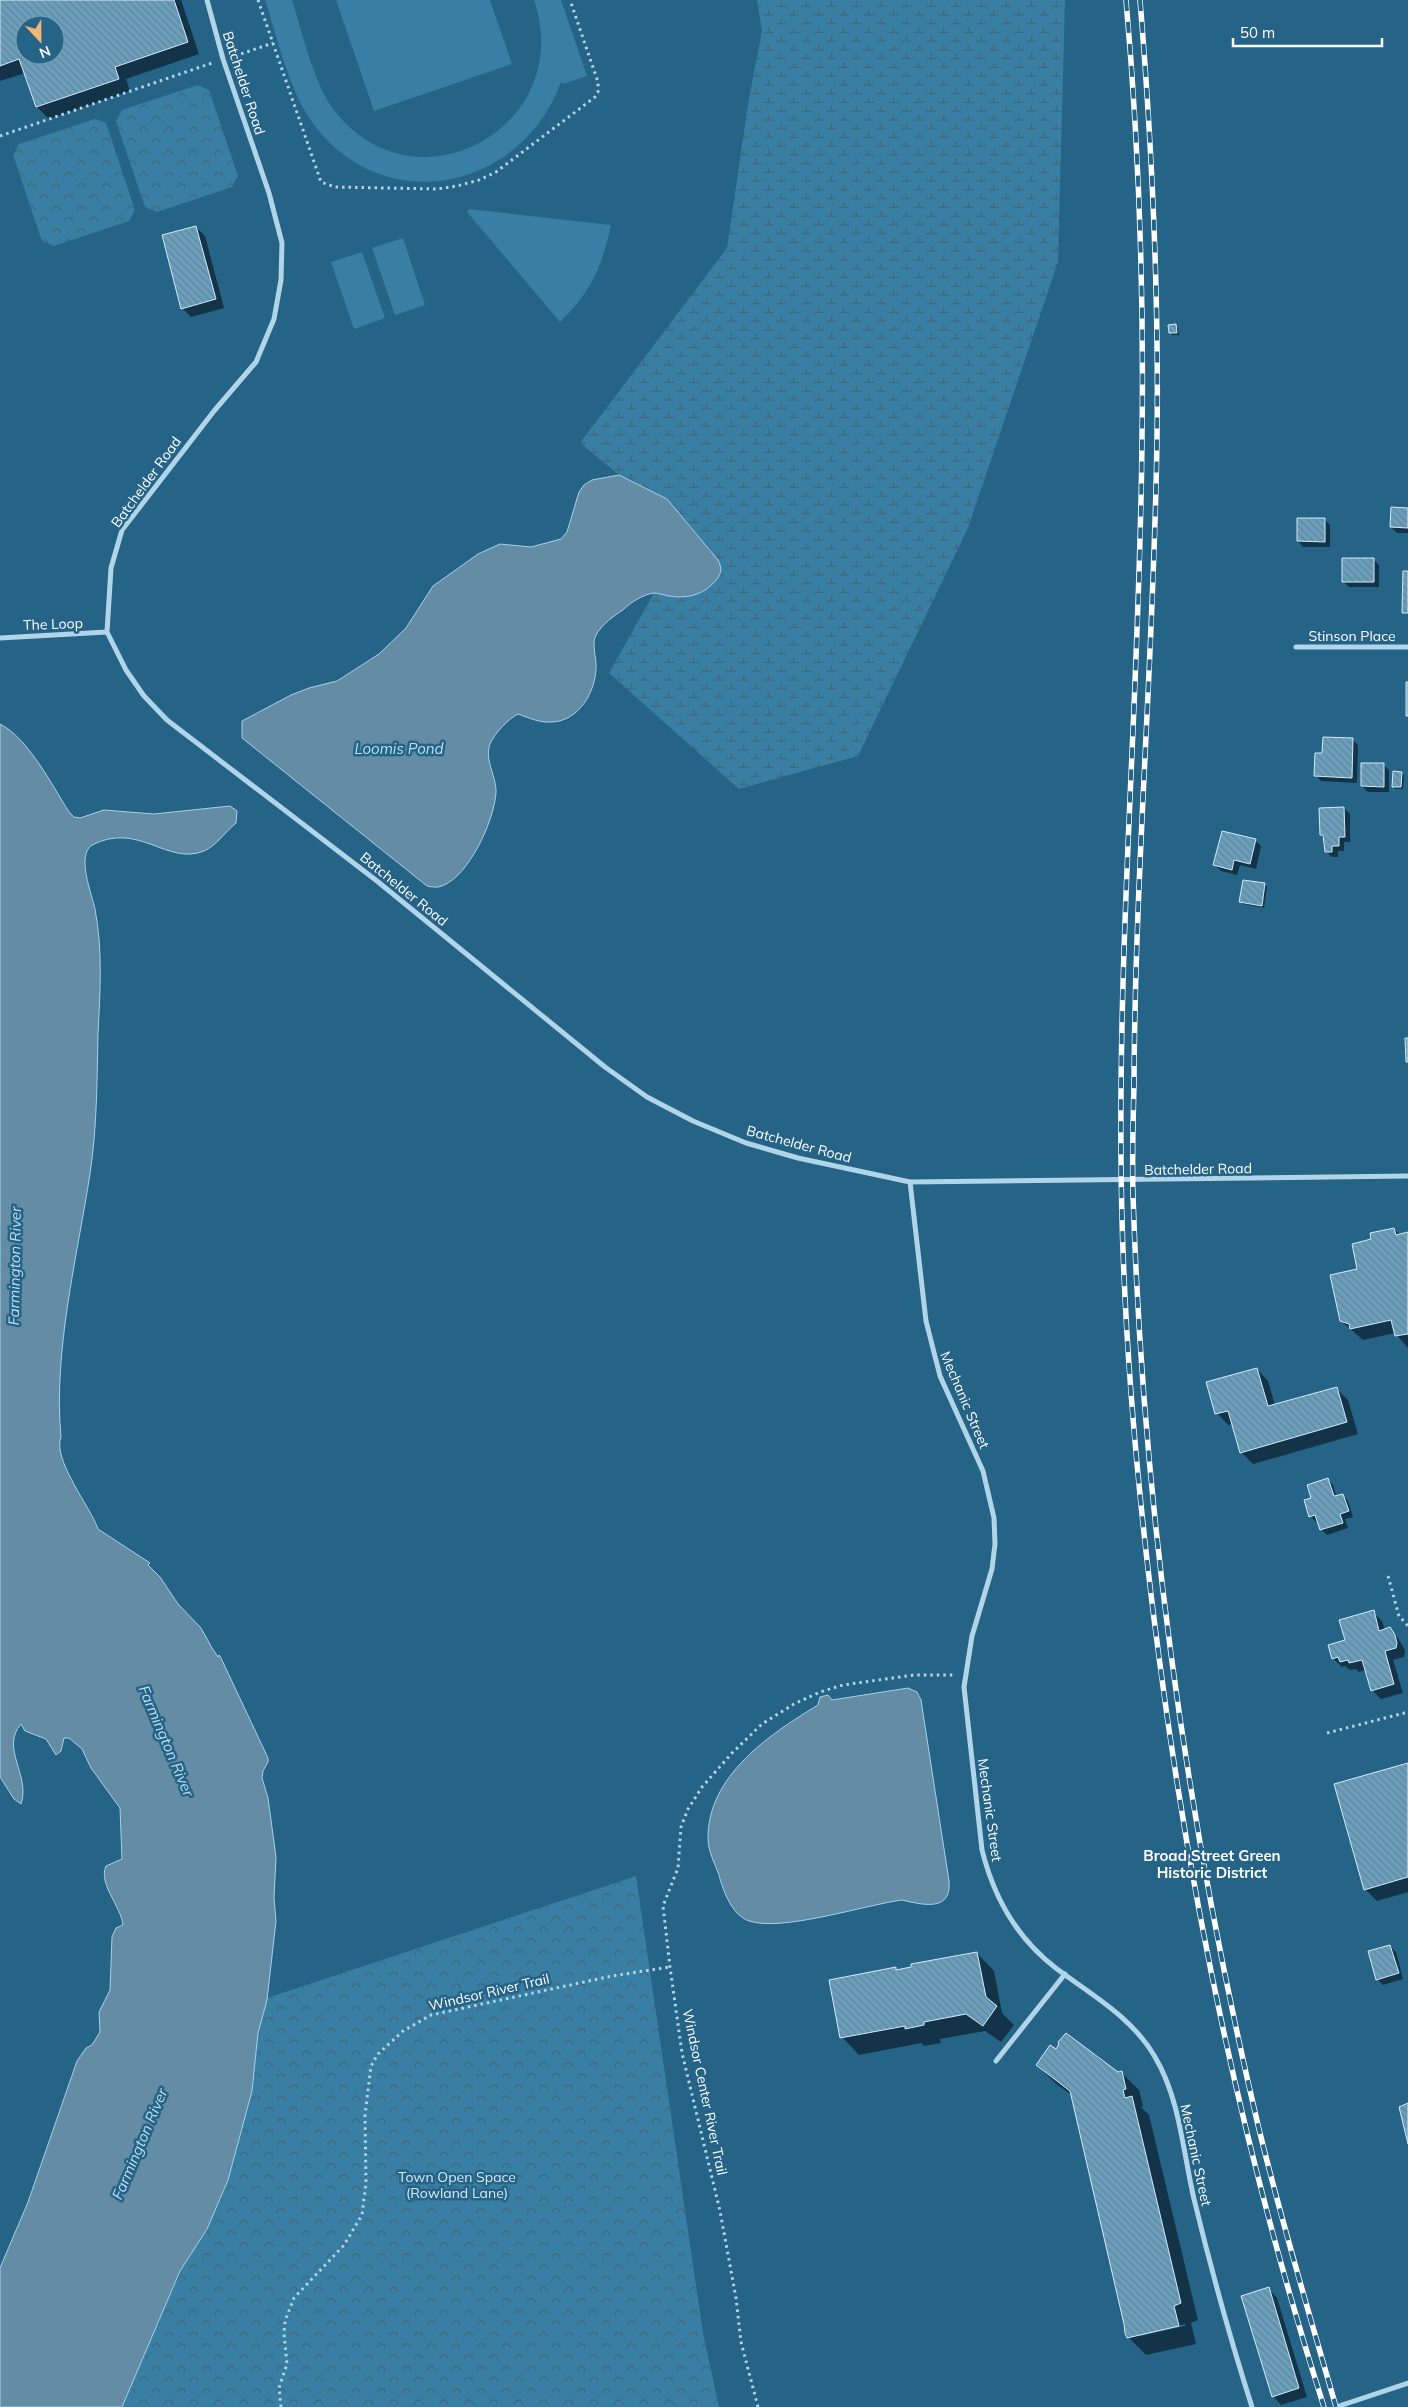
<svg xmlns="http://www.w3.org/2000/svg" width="1408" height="2407" viewBox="0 0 1408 2407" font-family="Mulish,sans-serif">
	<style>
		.grass { fill: #397ea3 }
		.wetland { fill: url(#wetland-marsh) }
		.park { fill: url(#park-crowns) }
		.water { fill: #648da5; stroke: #a4d2e9 }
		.shadow { fill: #0007; fill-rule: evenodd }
		.building { fill: url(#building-back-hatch); stroke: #d4ebf7; fill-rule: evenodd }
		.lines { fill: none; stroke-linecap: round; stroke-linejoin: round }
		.path { stroke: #b0d5e9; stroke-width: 3; stroke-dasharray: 2.5 4; stroke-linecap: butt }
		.street { stroke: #b0d5e9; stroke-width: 5 }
		.rail-casing { stroke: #fff; stroke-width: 5.5 }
		.rail { stroke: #256387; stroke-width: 4; stroke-dasharray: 11; stroke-linecap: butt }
		.labels { text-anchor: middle; stroke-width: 5; stroke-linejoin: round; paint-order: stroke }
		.street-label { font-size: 14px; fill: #fff; stroke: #256387 }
		.park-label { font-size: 14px; fill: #d4ebf7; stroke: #256387 }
		.water-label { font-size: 15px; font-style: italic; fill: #bcdef0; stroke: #256387 }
		.neighbourhood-label { font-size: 15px; font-weight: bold; fill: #fff; stroke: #256387 }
	</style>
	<defs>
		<pattern id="wetland-marsh" width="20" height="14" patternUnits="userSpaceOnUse" patternTransform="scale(1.25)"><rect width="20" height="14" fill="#397ea3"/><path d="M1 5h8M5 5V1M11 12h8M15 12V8" fill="none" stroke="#426578"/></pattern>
		<pattern id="park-crowns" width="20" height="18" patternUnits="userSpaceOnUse" patternTransform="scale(1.25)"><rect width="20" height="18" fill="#397ea3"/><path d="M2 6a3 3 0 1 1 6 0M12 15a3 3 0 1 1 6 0" fill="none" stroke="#426578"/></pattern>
		<pattern id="building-back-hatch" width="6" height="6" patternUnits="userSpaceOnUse" patternTransform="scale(1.25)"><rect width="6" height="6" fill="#6a9ebb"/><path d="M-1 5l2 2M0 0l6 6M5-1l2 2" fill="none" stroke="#61859a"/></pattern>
	</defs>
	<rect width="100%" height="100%" fill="#256387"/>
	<path class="grass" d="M 265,0 L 292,0 C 303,34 313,82 334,110 C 415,216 577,127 534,0 L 561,0 L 587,76 L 563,84 L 561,82 C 523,187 391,219 318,130 C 289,94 279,42 265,0 Z
		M 336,0 L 490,0 L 512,64 L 374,111 Z
		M 469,209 L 611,225 C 602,267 591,292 560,322 L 467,212 Z
		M 403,238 L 425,305 L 395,315 L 372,248 Z
		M 362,252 L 385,318 L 354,329 L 331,262 Z"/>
	<path class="wetland" d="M 757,0 L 1065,0 L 1058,262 L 968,528 L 858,756 L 739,789 L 609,673 L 654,593 L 678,597 L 701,539 L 667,499 L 619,475 L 580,443 L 727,248 L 748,104 L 762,31 Z"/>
	<path class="park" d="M 198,85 L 209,90 L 238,176 L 232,187 L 157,212 L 145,207 L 116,121 L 122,110 Z
		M 95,119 L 106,123 L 135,210 L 129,221 L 54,246 L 42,241 L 13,155 L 19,144 Z
		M 636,1876 L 703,2333 L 719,2407 L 122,2407 L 180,2271 L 207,2229 L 228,2180 L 252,2091 L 258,2033 L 267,1998 Z"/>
	<path class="water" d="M 619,475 L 667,499 L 718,560 C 722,568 722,573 716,580 C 704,595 687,599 669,596 C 664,595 658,593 654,593 C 644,594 631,602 624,609 C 614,616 602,624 596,635 C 591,644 597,658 596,669 C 595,692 579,721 552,722 C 540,723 529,718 518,714 C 509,718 494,734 490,744 C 484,760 497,777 496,793 C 494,821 469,876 442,886 C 437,888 432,887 427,886 L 242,738 L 242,721 L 291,695 L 309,688 L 337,681 L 379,654 L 406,628 L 433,586 L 478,554 L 500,544 L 531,547 L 561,539 L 567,532 L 579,492 L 584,485 L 592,480 Z
		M 0,724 C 28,738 52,785 69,812 L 74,817 L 80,818 L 104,810 L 154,814 L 230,806 L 237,811 L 236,823 C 226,831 216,846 204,851 C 167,866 139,821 92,845 C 76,856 92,894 95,909 C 103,950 100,993 98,1034 C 97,1081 97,1128 90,1174 C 77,1258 53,1352 61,1437 C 52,1459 91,1508 98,1529 L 150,1563 L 148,1565 L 160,1577 L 178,1604 L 201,1628 L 212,1648 L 218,1657 L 219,1655 L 220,1656 L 268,1758 L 268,1762 L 263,1771 L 262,1778 L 268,1798 L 276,1857 L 274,1898 L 276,1921 L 267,2000 L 258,2033 L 252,2091 L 228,2180 L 207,2229 L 180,2271 L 122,2407 L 0,2407 L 0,2268 L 28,2202 L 77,2061 L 86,2048 L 92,2045 L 100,2032 L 99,2012 L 110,1990 L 112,1937 L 116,1928 L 123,1925 C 121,1906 98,1884 106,1866 L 122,1859 L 120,1808 L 91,1768 L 82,1749 L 69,1738 L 64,1738 L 61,1751 L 56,1755 L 46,1739 L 25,1731 L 21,1724 C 0,1748 31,1776 21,1804 L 14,1799 L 0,1777 Z
		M 908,1688 L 917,1692 L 921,1700 L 949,1881 C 952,1912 923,1905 902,1900 C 865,1905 782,1932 749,1921 C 732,1915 723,1891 719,1875 C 715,1864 708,1851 708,1839 C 707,1776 770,1734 818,1705 L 820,1697 L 828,1695 L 832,1700 Z"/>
	<path class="shadow" d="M 0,0 L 181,0 L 199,54 L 126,79 L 130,91 L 49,119 L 37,107 L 25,73 L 0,81 ZM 25,25 L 55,25 L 55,55 L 25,55 Z
		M 196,227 L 205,236 L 224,308 L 191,317 L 182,308 Z
		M 1176,326 L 1178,328 L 1179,335 L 1172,335 L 1170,332 Z
		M 1408,509 L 1408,533 L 1397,533 L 1391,527 Z
		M 1325,520 L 1330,525 L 1330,547 L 1303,547 L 1298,541 Z
		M 1374,560 L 1379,565 L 1379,587 L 1349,587 L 1343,581 Z
		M 1353,740 L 1358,745 L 1357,783 L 1321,781 L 1316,775 L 1323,754 Z
		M 1384,765 L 1389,770 L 1389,792 L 1368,792 L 1362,786 Z
		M 1402,773 L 1404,775 L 1403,789 L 1395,789 L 1393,786 Z
		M 1344,808 L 1350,814 L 1350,842 L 1344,842 L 1344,851 L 1338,851 L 1338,857 L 1332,857 L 1326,852 L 1324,838 L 1321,835 Z
		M 1255,840 L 1261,846 L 1256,869 L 1240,865 L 1237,875 L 1221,871 L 1215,865 Z
		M 1264,884 L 1267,887 L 1264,908 L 1243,904 L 1241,901 Z
		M 1394,1229 L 1400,1235 L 1408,1234 L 1408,1348 L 1395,1333 L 1363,1340 L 1341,1321 L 1358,1270 L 1373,1240 Z
		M 1257,1369 L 1268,1381 L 1275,1405 L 1336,1388 L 1348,1400 L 1358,1434 L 1253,1464 L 1241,1452 L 1233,1424 L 1228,1425 L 1217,1413 Z
		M 1328,1479 L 1333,1485 L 1337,1497 L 1343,1495 L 1348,1501 L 1353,1517 L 1345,1519 L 1348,1528 L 1327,1535 L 1321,1529 L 1319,1521 L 1316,1522 L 1310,1516 L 1312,1499 Z
		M 1373,1612 L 1382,1621 L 1385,1630 L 1390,1629 L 1398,1638 L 1405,1650 L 1404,1657 L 1393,1660 L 1403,1693 L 1381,1699 L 1372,1690 L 1366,1670 L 1359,1672 L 1356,1669 L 1350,1670 L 1345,1666 L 1342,1667 L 1333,1658 Z
		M 1408,1764 L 1408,1892 L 1377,1901 L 1365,1889 Z
		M 1390,1946 L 1396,1952 L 1403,1979 L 1383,1985 L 1377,1979 Z
		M 977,1953 L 994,1971 L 1002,2013 L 1014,2025 L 1001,2042 L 985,2031 L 940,2039 L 941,2043 L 924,2046 L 921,2043 L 859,2055 L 842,2037 L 895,1968 L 898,1971 Z
		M 1037,2065 L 1121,2072 L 1139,2090 L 1143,2106 L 1141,2107 L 1149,2115 L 1198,2320 L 1191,2323 L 1196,2344 L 1146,2355 L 1128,2337 L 1073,2096 L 1055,2083 ZM 1185,2324 L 1185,2326 L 1140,2336 L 1140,2334 Z
		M 1269,2289 L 1277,2298 L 1307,2397 L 1281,2405 L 1273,2396 Z"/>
	<path class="building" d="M 0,0 L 174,0 L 188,42 L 115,67 L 119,79 L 36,107 L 19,59 L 0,66 ZM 25,25 L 55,25 L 55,55 L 25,55 Z
		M 196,226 L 216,299 L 181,309 L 162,235 Z
		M 1176,324 L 1177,333 L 1169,333 L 1168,325 Z
		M 1391,507 L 1408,508 L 1408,528 L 1390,527 Z
		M 1297,518 L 1325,518 L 1325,542 L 1297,541 Z
		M 1342,558 L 1374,558 L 1374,582 L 1342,582 Z
		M 1403,571 L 1408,571 L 1408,613 L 1402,613 Z
		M 1406,682 L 1408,682 L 1408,716 L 1406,716 Z
		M 1323,737 L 1353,738 L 1352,778 L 1314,776 L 1315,753 L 1322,753 Z
		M 1361,763 L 1384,763 L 1384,787 L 1361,786 Z
		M 1393,771 L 1402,772 L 1401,787 L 1392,787 Z
		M 1344,807 L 1345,837 L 1339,837 L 1339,846 L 1332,846 L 1332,852 L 1325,852 L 1323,835 L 1320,835 L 1319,808 Z
		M 1222,831 L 1256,839 L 1250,864 L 1234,860 L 1232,870 L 1213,865 Z
		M 1243,880 L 1265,883 L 1262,906 L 1239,902 Z
		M 1405,1038 L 1408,1038 L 1408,1062 L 1406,1062 Z
		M 1394,1228 L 1396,1235 L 1408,1232 L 1408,1334 L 1395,1336 L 1391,1320 L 1350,1329 L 1349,1324 L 1340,1321 L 1330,1275 L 1357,1269 L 1352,1244 L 1371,1239 L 1370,1233 Z
		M 1257,1368 L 1268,1406 L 1337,1387 L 1347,1422 L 1240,1453 L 1228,1411 L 1215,1414 L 1206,1382 Z
		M 1328,1478 L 1334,1496 L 1343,1494 L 1349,1511 L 1340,1514 L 1343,1523 L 1320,1530 L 1315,1515 L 1309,1517 L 1304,1500 L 1311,1498 L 1307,1485 Z
		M 1374,1610 L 1379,1631 L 1390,1627 L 1395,1635 L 1397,1643 L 1396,1648 L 1385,1651 L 1394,1684 L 1371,1691 L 1362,1660 L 1349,1663 L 1348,1660 L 1340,1662 L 1338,1657 L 1332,1659 L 1328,1645 L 1345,1640 L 1339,1620 Z
		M 1408,1763 L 1408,1877 L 1364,1890 L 1334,1784 Z
		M 1390,1945 L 1399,1973 L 1376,1980 L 1368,1951 Z
		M 977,1952 L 986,1997 L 997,2006 L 983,2026 L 966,2014 L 924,2022 L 924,2025 L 905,2029 L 905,2026 L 840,2038 L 829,1980 L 896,1967 L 896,1970 L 911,1967 L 911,1964 Z
		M 1066,2033 L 1118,2072 L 1122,2071 L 1126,2089 L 1123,2090 L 1125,2098 L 1132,2096 L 1181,2303 L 1174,2306 L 1179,2326 L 1127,2338 L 1125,2333 L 1124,2324 L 1070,2091 L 1036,2065 L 1050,2045 L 1056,2049 L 1059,2044 L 1058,2042 Z
		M 1408,2103 L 1408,2144 L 1399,2107 Z
		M 1269,2287 L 1299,2388 L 1272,2397 L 1241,2296 Z"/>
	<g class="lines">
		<path class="path" d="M 258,0 L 321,182 L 335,187 L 437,189 L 457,186 L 479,180 L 496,172 L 595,97 L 598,92 L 598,82 L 570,0
			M 235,56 L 273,43
			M 0,136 L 212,63
			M 1388,1576 L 1399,1616 L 1408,1626
			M 1327,1733 L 1408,1712
			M 281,2407 L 279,2388 L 287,2364 L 284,2334 L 285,2321 L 294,2298 L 344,2245 L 362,2215 L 366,2183 L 365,2115 L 371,2066 L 378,2054 L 403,2031 L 431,2015 L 612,1976 L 670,1967
			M 758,2407 L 741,2342 L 736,2298 L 720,2211 L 682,2053 L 670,1967 L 663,1906 L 678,1868 L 681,1827 L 688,1809 L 702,1787 L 732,1753 L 762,1724 L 794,1704 L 820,1692 L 843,1685 L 914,1675 L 954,1675"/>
		<path class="street" d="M 207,0 L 223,59 L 269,193 L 282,243 L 281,280 L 274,319 L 256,362 L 214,411 L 122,530 L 111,568 L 107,632 L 126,670 L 144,696 L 167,720 L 377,881 L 605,1067 L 647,1097 L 693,1121 L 746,1143 L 798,1158 L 910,1182 L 1408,1176
			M 0,638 L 107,632
			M 1296,647 L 1408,647
			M 910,1182 L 926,1321 L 940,1376 L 983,1471 L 994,1518 L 995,1544 L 992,1569 L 972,1636 L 964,1687 L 982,1850 C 994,1898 1017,1939 1057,1969 C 1092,1995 1133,2018 1155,2057 C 1180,2099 1183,2152 1194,2199 C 1211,2269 1230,2338 1252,2407
			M 996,2061 L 1065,1974
			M 1336,2407 L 1408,2383"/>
		<defs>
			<path id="rail" d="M 1126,0 C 1139,146 1144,292 1142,439 C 1140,679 1119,918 1121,1158 C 1122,1325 1137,1492 1159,1657 C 1192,1911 1246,2163 1324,2407
				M 1140,0 C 1152,146 1159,292 1157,439 C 1154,654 1135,870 1134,1085 C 1133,1122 1132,1158 1133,1195 C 1143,1508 1186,1820 1258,2125 C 1281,2220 1309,2313 1336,2407"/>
		</defs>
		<use href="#rail" class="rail-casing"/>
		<use href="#rail" class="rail"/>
	</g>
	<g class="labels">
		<g class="street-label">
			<text transform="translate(244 83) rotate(72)" y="5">Batchelder Road</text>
			<text transform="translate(146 482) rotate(-54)" y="5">Batchelder Road</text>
			<text transform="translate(53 624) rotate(-2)" y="5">The Loop</text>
			<text x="1352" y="641">Stinson Place</text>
			<text transform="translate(404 889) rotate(39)" y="5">Batchelder Road</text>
			<text transform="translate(799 1144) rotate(15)" y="5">Batchelder Road</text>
			<text transform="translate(1198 1169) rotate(-1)" y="5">Batchelder Road</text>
			<text transform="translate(965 1400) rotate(67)" y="5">Mechanic Street</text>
			<text transform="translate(990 1810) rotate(82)" y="5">Mechanic Street</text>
			<text transform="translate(489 1992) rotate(-13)" y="5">Windsor River Trail</text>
			<text transform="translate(705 2092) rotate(78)" y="5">Windsor Center River Trail</text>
			<text transform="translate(1196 2155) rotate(78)" y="5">Mechanic Street</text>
		</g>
		<g class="park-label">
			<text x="457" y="2182">Town Open Space<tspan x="457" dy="16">(Rowland Lane)</tspan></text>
		</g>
		<g class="water-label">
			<text x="399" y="754">Loomis Pond</text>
			<text transform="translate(15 1266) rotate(-89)" y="5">Farmington River</text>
			<text transform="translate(166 1741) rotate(67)" y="5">Farmington River</text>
			<text transform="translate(140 2144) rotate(-67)" y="5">Farmington River</text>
		</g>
		<g class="neighbourhood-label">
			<text x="1212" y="1861">Broad Street Green<tspan x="1212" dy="17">Historic District</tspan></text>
		</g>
	</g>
	<g transform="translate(40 40) rotate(158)"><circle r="24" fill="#256387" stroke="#7ca1b7"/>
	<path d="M0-4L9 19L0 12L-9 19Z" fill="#f2b574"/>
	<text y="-8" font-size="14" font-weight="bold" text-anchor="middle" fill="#ffffff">N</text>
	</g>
	<path d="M1233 38v8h149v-8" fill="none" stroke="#ffffff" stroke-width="2.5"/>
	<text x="1240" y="38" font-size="15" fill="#ffffff" stroke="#256387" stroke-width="4" paint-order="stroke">50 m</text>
</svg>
